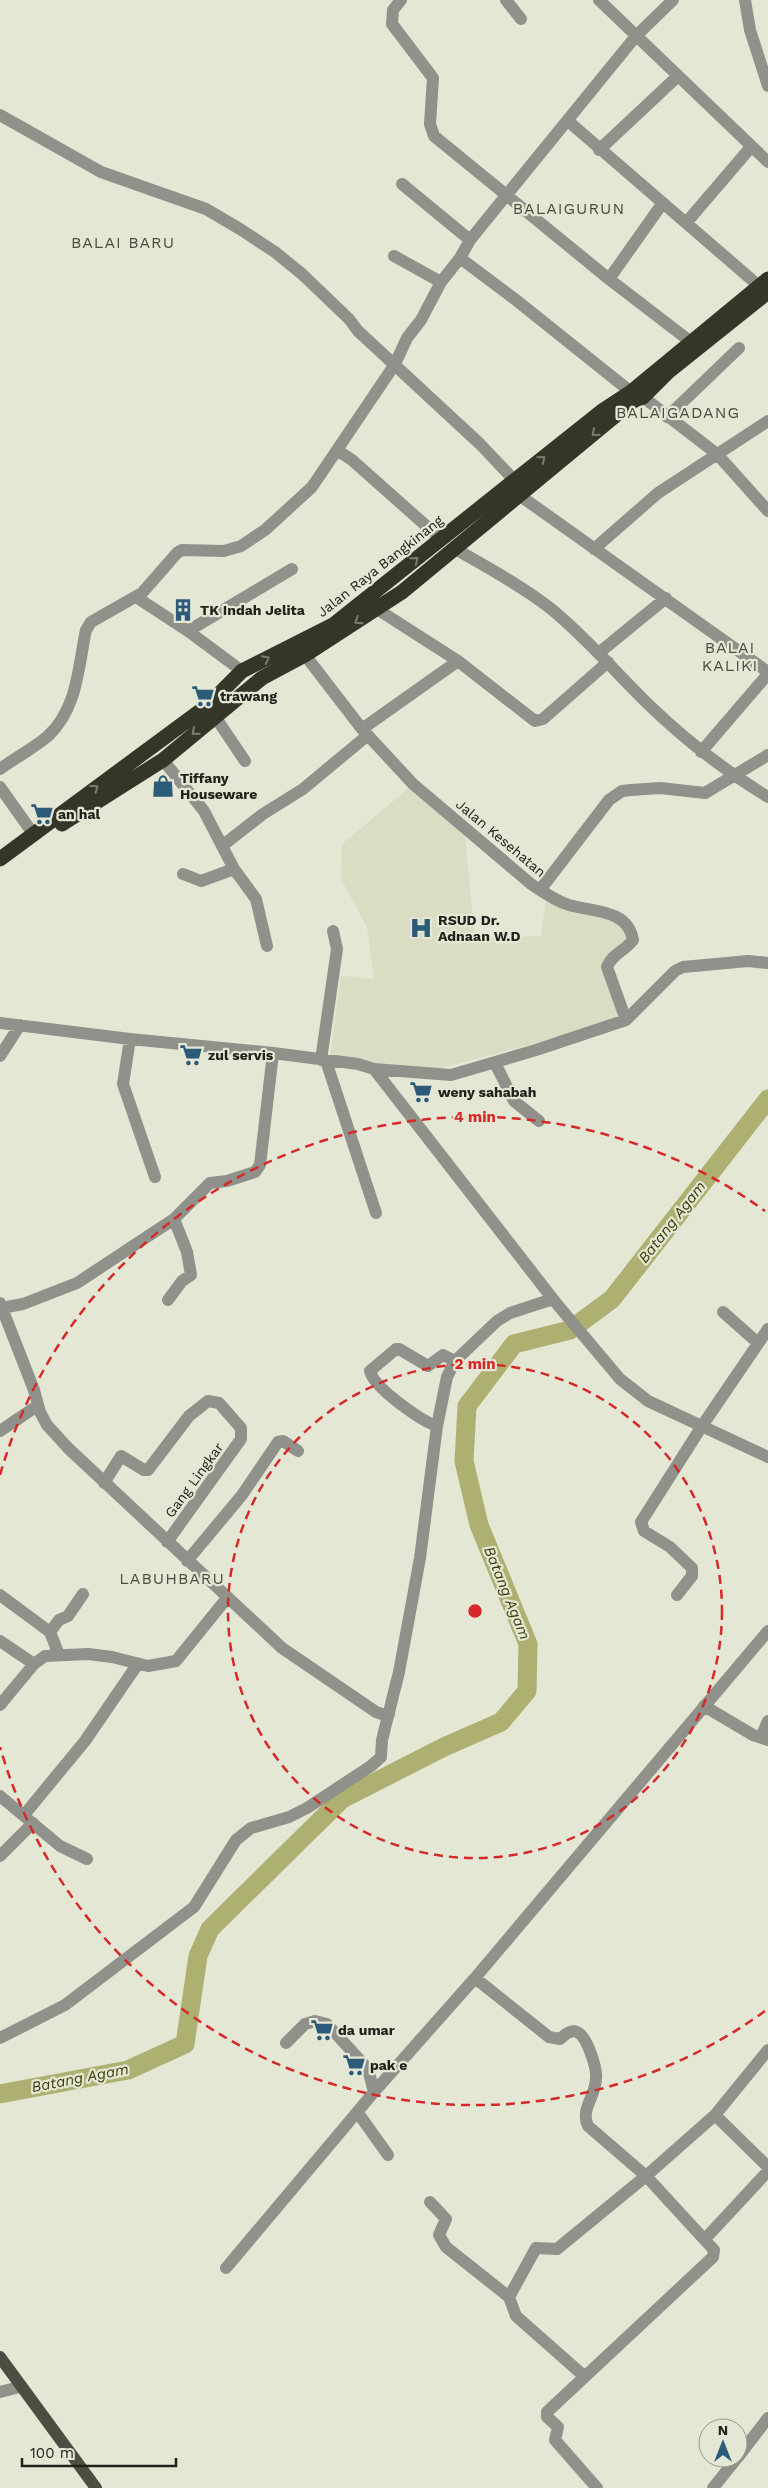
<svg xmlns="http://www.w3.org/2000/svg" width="768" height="2488" viewBox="0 0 768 2488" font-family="'Work Sans',sans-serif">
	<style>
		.built { fill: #dadcc3 }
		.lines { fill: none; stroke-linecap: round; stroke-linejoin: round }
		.river { stroke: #aeb071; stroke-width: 19 }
		.minor { stroke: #90918a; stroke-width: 12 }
		.major { stroke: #4d4d41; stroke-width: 12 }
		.highway { stroke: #353628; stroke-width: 15 }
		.oneway { stroke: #7b7d6d }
		.ring { fill: none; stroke: #d62828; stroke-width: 2.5; stroke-dasharray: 9 6 }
		.labels { text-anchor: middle; stroke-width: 4.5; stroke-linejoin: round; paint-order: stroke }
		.street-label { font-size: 14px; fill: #22221b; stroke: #e5e7d5 }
		.poi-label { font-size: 14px; font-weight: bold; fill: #22221b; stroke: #e5e7d5; text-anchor: start }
		.water-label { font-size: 15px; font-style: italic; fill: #3b3c08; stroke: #e5e7d5 }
		.quarter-label { font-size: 16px; letter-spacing: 1px; fill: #4d4e3f; stroke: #e5e7d5 }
		.centre { fill: #d62828; stroke: #e5e7d5; stroke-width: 2.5 }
		.ring-label { font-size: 15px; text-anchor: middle; font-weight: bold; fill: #d62828; stroke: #e5e7d5; stroke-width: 4.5; stroke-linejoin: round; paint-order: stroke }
	</style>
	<rect width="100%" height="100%" fill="#e5e7d5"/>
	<path class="built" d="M 410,787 L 465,836 L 475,939 L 541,936 L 546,899 L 612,918 L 626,930 L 625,943 L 605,959 L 622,1020 L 430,1071 L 330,1057 L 341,976 L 374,979 L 367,927 L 341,879 L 342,844 Z"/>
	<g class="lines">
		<path class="river" d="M 0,2094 L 128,2070 L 185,2044 L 198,1956 L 210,1929 L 342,1799 L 444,1747 L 501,1722 L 527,1691 L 528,1644 L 479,1525 L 464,1461 L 467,1406 L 514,1344 L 570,1330 L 612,1299 L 768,1099"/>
		<path class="minor" d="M 401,0 L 393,10 L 392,24 L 433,78 L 430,124 L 434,136 L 609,279 L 691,342
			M 506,0 L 521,19
			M 599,0 L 768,162
			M 745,0 L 750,30 L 768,86
			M 0,115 L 101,172 L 206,209 L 240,229 L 275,252 L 302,274 L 349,319 L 358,331 L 480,444 L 515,481
			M 568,121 L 759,286
			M 599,150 L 678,76
			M 402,184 L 470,240
			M 686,223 L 751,147
			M 394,256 L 441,282
			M 460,258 L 516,300 L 631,392
			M 609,279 L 662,204
			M 643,397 L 717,454 L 768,511
			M 667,417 L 739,348
			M 337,450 L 352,460 L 441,539
			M 519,495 L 768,672
			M 454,548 C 486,567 521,585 550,608 C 586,637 615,672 648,704 C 685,740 724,770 768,797
			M 594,549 L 658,493 L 768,421
			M 136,597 L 188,631 L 242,671
			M 377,609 L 458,661 L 535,721 L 543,719 L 608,662
			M 188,631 L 292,569
			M 600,652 L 666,598
			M 305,655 L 362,729 L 413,784 L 531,884 C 543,892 555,901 569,905 C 593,912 628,909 633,940 C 625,951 612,954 607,967 L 626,1020
			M 210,709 L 245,761
			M 362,729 L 458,661
			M 701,752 L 768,674
			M 163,760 L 204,811 L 234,869 L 256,899 L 267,946
			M 0,769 C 15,758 34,748 48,736 C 78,708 78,667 86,630 L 91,622 L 142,593 L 177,553 L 182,550 L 224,551 L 241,546 L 265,530 L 312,487 L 395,364 L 407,338 L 421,320 L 441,282 L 460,258 L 470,240 L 636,36 L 673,0
			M 0,787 L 34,835
			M 222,846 L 263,814 L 303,789 L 368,735
			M 183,874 L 201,881 L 234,869
			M 540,890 L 609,800 L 622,791 L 631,790 L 660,788 L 705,793 L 768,755
			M 0,1023 L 130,1039 L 273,1053 L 358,1064 L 374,1069 L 556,1303 L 620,1379 L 648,1401 L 768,1457
			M 130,1039 L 123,1084 L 155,1177
			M 0,1056 L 20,1025
			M 321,1060 L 337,949 L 333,931
			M 326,1061 L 376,1213
			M 495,1063 L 514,1101 L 539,1121
			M 374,1069 L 451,1075 L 536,1050 L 626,1020 L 675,971 L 683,967 L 748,961 L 768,963
			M 168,1300 L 182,1281 L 191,1275 L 187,1252 L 174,1219
			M 0,1303 L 34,1390 L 40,1412 L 47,1425 L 68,1448 L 282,1648 L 376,1712 L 385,1715 L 389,1714
			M 2,1308 L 23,1304 L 77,1283 L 174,1219 L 210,1183 L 227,1181 L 255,1172 L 260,1165 L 273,1053
			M 723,1312 L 758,1343
			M 437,1426 C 421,1421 373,1387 370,1371 L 396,1349 L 399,1349 L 428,1366 L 443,1355 L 455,1361
			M 0,1431 L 37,1406
			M 104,1483 L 121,1456 L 144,1470 L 148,1470 L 189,1416 L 208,1401 L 219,1403 L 241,1428 L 241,1439 L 167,1542
			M 187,1561 L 242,1495 L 278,1442 L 283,1441 L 298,1451
			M 0,1595 L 50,1632
			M 677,1595 L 692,1576 L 692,1568 L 670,1547 L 644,1531 L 641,1522 L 702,1426 L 768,1329
			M 0,1641 L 34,1664
			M 59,1655 L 50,1632 L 59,1620 L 68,1616 L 83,1594
			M 0,1705 L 34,1664 L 45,1656 L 88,1654 L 112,1657 L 148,1666 L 176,1661 L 227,1598
			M 704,1706 L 753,1735 L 768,1740
			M 761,1737 L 768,1721
			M 0,1796 L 60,1846 L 87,1859
			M 24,1815 L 85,1741 L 137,1665
			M 0,1856 L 33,1823
			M 475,1978 L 549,2037 L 560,2039 C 564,2035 571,2029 577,2032 C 587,2036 597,2068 596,2078 C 596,2096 580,2109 588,2126 L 646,2176 L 714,2250 L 713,2257 L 547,2412 L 547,2417 L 558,2427 L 555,2440 L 597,2488
			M 0,2038 L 65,2005 L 194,1907 L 236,1840 L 251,1828 L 289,1817 L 307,1808 L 371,1766 L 381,1757 L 382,1740 L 399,1672 L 420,1558 L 437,1426 L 447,1377 L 455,1361 L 497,1321 L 510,1313 L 553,1299
			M 286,2043 L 305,2024 L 315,2021 L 327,2024 L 368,2069 L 374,2092
			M 358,2113 L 388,2155
			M 715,2115 L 768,2050
			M 430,2202 L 446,2219 L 439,2235 L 446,2247 L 509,2297 L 516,2316 L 584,2376
			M 705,2239 L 768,2171
			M 226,2268 L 374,2092 L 475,1978 L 768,1631
			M 509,2297 L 536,2248 L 557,2249 L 646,2176 L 715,2115 L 768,2167
			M 0,2392 L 20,2387
			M 738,2457 L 768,2418
			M 713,2488 L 737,2458"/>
		<path class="major" d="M 0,2357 L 96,2488"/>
		<path class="highway" d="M 62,824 L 163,760 L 262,678 L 305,655 L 402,592 L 633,401 L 643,397 L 668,372 L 768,292
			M 0,859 L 207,706 L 242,671 L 333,625 L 602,411 L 631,392 L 768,279"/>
	</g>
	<defs><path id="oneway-chevron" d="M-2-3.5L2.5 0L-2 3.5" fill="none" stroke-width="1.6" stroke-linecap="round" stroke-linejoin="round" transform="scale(1.25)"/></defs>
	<g class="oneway">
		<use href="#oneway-chevron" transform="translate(595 433) rotate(141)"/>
		<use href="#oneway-chevron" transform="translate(542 459) rotate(-39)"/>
		<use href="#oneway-chevron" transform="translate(415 560) rotate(-39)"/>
		<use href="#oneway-chevron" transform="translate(358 621) rotate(147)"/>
		<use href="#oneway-chevron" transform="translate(266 659) rotate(-27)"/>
		<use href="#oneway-chevron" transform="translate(195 732) rotate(139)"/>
		<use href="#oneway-chevron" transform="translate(95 788) rotate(-36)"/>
	</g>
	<g class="ring">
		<circle cx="475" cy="1611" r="247"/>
		<path d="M765 2011A494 494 0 0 1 0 1747M0 1475A494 494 0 0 1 765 1211"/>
	</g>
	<defs>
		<symbol id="building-bare" viewBox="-9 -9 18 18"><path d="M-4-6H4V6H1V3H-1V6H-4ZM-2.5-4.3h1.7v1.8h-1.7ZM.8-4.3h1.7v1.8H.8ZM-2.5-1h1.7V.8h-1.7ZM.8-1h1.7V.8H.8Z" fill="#2c5b7a" stroke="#e5e7d5" stroke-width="2.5" paint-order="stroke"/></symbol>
		<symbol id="supermarket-bare" viewBox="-9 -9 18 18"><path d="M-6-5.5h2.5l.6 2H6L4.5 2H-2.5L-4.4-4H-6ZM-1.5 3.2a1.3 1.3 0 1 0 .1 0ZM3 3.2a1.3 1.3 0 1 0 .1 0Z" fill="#2c5b7a" stroke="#e5e7d5" stroke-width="2.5" paint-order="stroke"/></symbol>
		<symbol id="shop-bare" viewBox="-9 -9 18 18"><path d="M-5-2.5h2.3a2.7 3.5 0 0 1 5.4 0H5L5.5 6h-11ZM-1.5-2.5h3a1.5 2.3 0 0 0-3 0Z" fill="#2c5b7a" stroke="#e5e7d5" stroke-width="2.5" paint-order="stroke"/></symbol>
		<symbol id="hospital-bare" viewBox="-9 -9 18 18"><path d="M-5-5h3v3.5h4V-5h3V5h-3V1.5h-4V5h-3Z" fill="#2c5b7a" stroke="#e5e7d5" stroke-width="2.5" paint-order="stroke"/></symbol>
	</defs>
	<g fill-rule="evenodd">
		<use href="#building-bare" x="167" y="594" width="32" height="32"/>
		<use href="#supermarket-bare" x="187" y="680" width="32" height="32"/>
		<use href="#shop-bare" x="147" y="770" width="32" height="32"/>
		<use href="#supermarket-bare" x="26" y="798" width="32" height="32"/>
		<use href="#hospital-bare" x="405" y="912" width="32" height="32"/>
		<use href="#supermarket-bare" x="175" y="1039" width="32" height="32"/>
		<use href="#supermarket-bare" x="405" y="1076" width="32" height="32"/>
		<use href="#supermarket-bare" x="306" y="2014" width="32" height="32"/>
		<use href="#supermarket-bare" x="338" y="2049" width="32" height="32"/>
	</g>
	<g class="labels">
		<g class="street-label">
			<text transform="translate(380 566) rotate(-38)" y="5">Jalan Raya Bangkinang</text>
			<text transform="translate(501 838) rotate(40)" y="5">Jalan Kesehatan</text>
			<text transform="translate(194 1480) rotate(-54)" y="5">Gang Lingkar</text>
		</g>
		<g class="poi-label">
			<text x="200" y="615">TK Indah Jelita</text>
			<text x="220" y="701">trawang</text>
			<text x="180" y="783">Tiffany<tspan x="180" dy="16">Houseware</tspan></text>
			<text x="58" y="819">an hal</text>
			<text x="438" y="925">RSUD Dr.<tspan x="438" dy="16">Adnaan W.D</tspan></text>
			<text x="208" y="1060">zul servis</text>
			<text x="438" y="1097">weny sahabah</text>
			<text x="338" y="2035">da umar</text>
			<text x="370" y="2070">pak e</text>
		</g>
		<g class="water-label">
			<text transform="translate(672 1222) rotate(-52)" y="5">Batang Agam</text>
			<text transform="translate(507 1593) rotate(68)" y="5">Batang Agam</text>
			<text transform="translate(80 2078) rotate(-11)" y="5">Batang Agam</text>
		</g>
		<g class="quarter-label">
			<text x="569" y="214">BALAIGURUN</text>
			<text x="123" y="248">BALAI BARU</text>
			<text x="678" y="418">BALAIGADANG</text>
			<text x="730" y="653">BALAI<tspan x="730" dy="18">KALIKI</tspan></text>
			<text x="172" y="1584">LABUHBARU</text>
		</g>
	</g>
	<circle cx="475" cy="1611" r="8" class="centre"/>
	<g class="ring-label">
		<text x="475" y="1122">4 min</text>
		<text x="475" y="1369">2 min</text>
	</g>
	<g transform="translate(723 2443)"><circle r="24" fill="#e5e7d5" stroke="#97988b"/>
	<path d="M0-4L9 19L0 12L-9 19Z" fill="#2c5b7a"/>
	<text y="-8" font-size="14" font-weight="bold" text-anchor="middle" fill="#22221b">N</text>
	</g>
	<path d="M22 2458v8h154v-8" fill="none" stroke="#22221b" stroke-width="2.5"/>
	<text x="30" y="2458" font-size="15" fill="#22221b" stroke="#e5e7d5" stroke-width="4" paint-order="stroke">100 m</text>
</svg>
